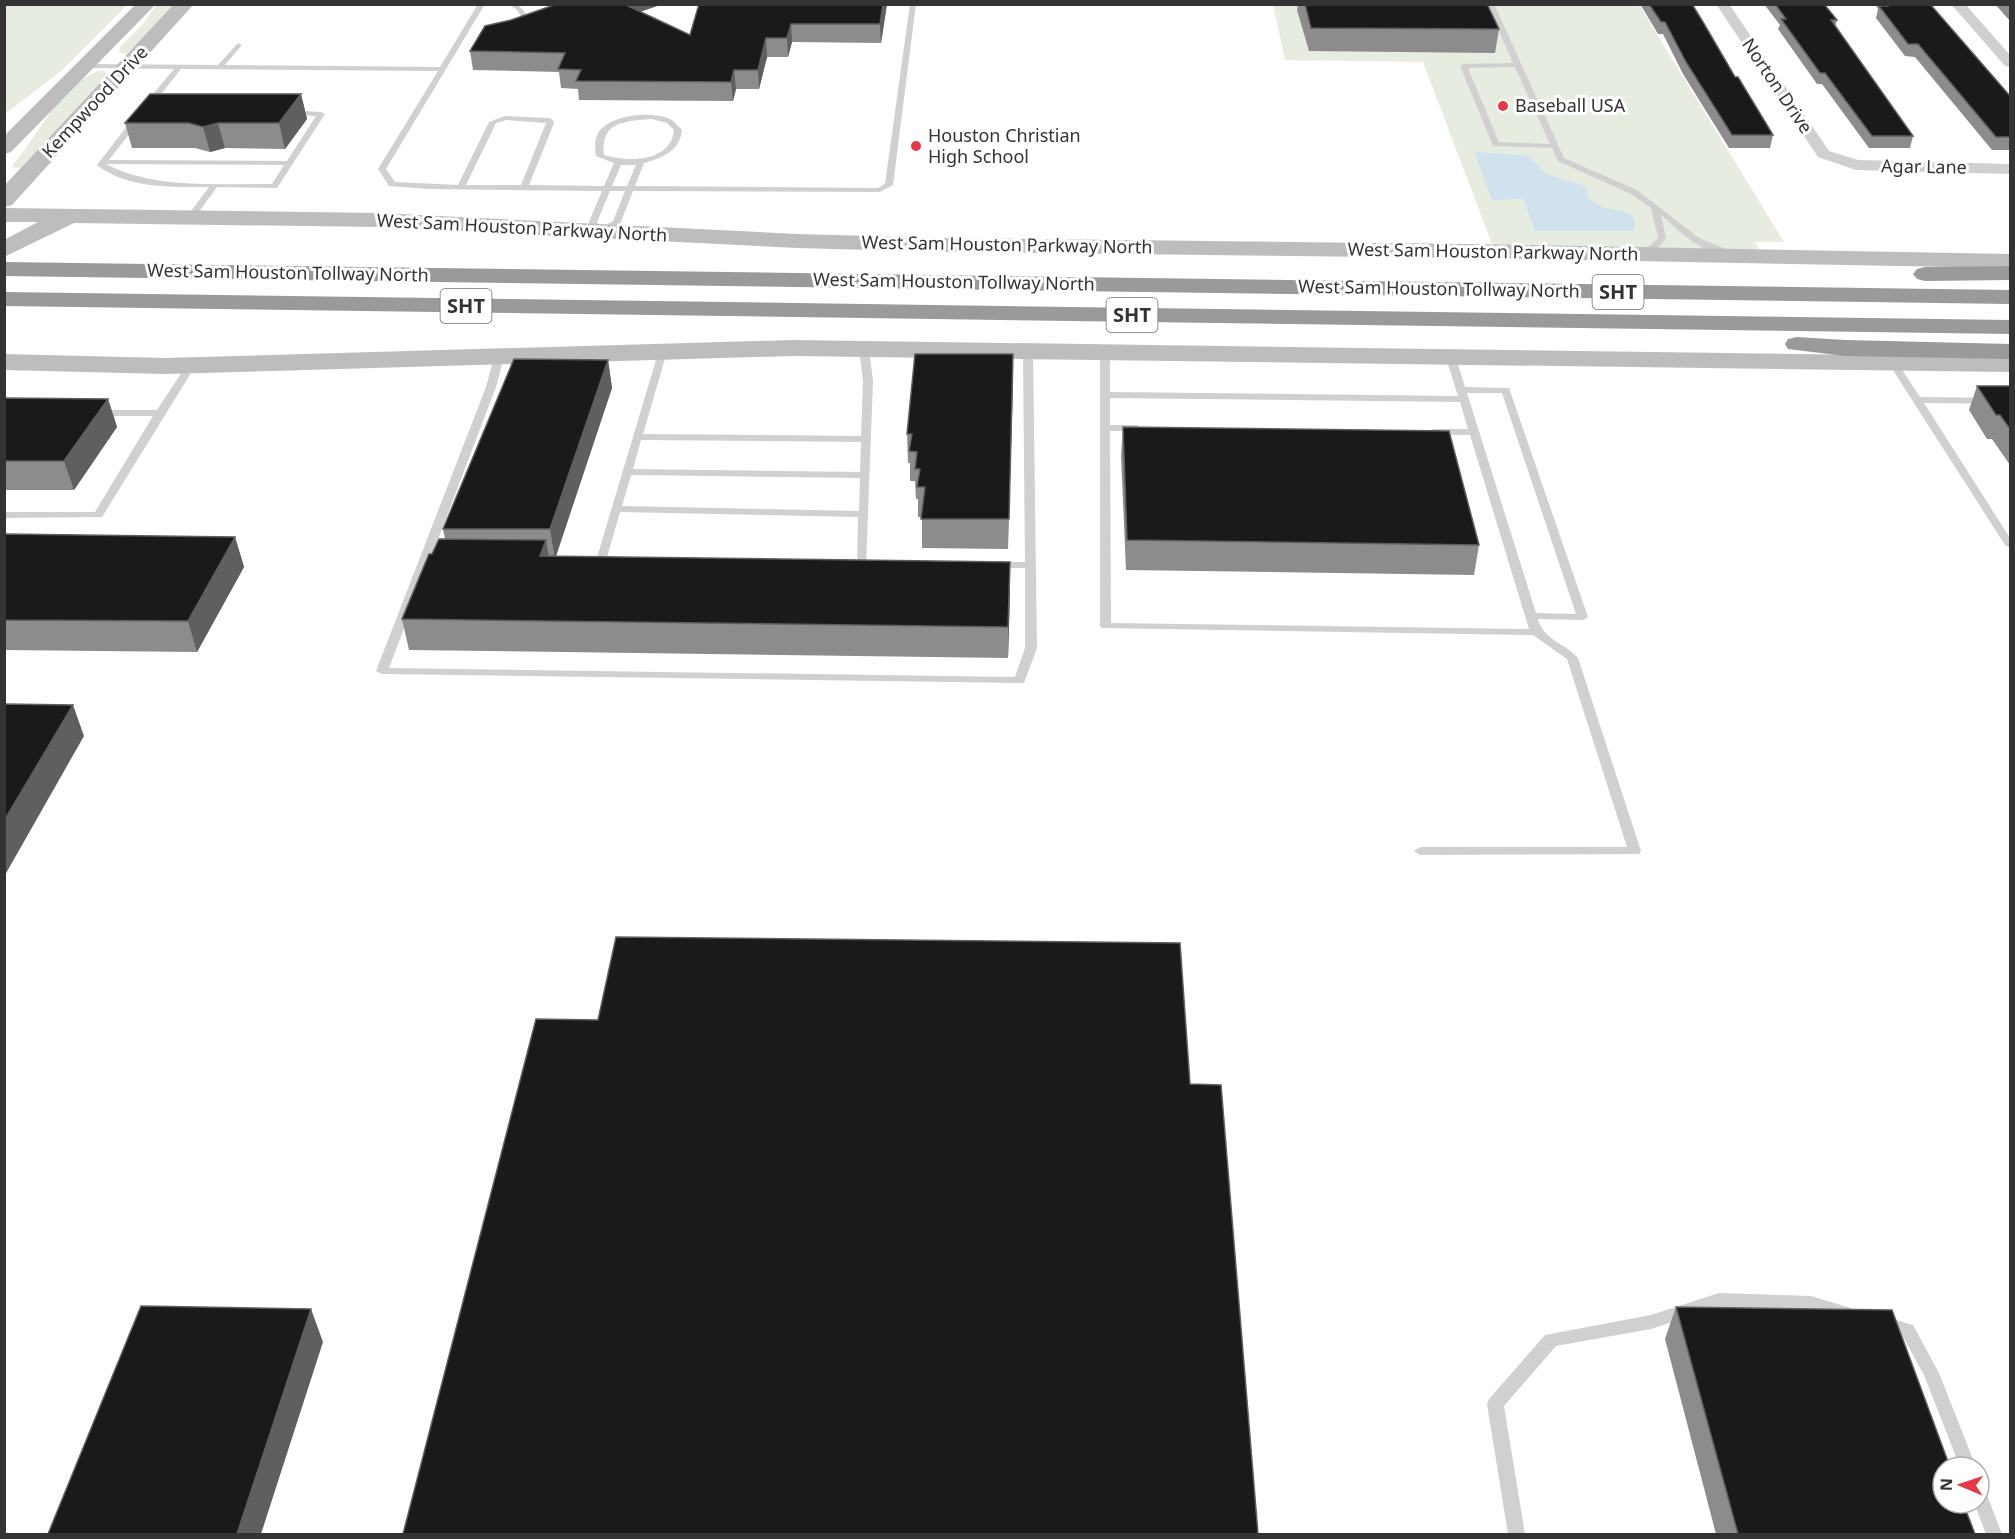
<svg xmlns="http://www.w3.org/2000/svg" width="2015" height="1539" viewBox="0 0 2015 1539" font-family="'Noto Sans',sans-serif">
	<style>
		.green { fill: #e6ecdf }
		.water { fill: #cfe2ee }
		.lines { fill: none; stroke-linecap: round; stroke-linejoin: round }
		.lane { fill: #d0d0d0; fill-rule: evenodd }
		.street { fill: #d0d0d0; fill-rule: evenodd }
		.secondary { fill: #bdbdbd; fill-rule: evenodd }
		.highway { fill: #9a9a9a; fill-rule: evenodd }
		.wall { fill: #8c8c8c }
		.shaded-wall { fill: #5f5f5f }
		.building { fill: #1a1a1a; stroke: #5f5f5f; stroke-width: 1.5 }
		.poi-dot { fill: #e63946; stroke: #fff; stroke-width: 2 }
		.labels { text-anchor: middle; stroke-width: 6; stroke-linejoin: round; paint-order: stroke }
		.far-street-label { font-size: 18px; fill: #333; stroke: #fff }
		.far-poi-label { font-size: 18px; fill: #333; stroke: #fff; text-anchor: start }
		.shield { fill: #fff; stroke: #707070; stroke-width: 1.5 }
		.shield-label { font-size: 20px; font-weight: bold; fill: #333 }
	</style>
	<rect width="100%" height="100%" fill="#fff"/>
	<path class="green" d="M 5,4 L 127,4 L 127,5 L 61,71 L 5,114 Z
		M 156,5 L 176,5 L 133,48 L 126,54 L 119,53 L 120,47 L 143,24 Z
		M 1273,5 L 1639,5 L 1784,242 L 1755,242 L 1763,256 L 1495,252 L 1423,62 L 1285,60 Z
		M 98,71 L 106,71 L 106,74 L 92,95 L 20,168 L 11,167 C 39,136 57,88 98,71 Z"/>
	<path class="water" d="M 1474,152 L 1525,155 L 1532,159 L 1546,174 L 1582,185 L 1586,188 L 1589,198 C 1593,201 1598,205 1603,207 C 1615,212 1634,207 1635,225 L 1633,231 L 1535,231 L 1523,199 L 1492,200 Z"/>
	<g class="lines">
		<path class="lane" d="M 478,4 L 485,4 L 386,169 L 395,182 L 458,185 L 489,122 L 505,116 L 549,118 L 553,120 L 554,123 L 529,185 L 604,186 L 614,163 L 596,156 C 595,148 594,140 598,133 C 610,114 653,110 672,120 C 675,122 679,127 682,130 C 680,151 662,158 644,163 L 635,186 L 878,188 L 885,184 L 910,4 L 916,4 L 893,185 L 880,192 L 633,191 L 620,224 L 599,234 L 596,234 L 589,222 L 602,191 L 429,189 L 389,186 L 378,169 L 438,71 L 181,69 L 150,108 L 147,108 L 143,106 L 174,69 L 87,68 L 83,66 L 87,64 L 218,65 L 238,43 L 242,45 L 225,65 L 440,67 ZM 652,119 L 667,123 L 674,130 C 671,163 627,162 604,155 C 600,121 626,121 652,119 ZM 506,120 L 546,123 L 521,185 L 466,185 L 496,123 ZM 621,165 L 636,165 L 627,186 L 612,186 ZM 610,191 L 625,191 L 613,221 L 601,228 L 597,222 Z
			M 509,4 C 519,4 522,7 527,16 L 517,28 L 512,27 L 521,16 L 517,10 Z
			M 1487,4 L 1494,4 L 1564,158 L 1637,190 L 1699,238 L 1728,250 L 1728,254 C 1702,255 1679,231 1661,215 L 1666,238 L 1656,250 L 1636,253 L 1636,249 L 1650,246 L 1658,238 L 1651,208 L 1631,194 L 1558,161 L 1552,148 L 1493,146 L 1460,66 L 1464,64 L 1513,63 ZM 1515,67 L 1550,144 L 1499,142 L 1468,68 Z
			M 287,110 L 321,112 L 325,114 L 277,188 L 217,187 L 193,220 L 186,218 L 209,187 C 173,187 127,189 97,165 L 134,117 L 137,117 L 141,119 L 109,160 L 287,161 L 316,116 L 290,114 L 286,112 ZM 106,164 L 284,165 L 272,184 C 217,183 156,190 106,164 Z
			M 864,346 L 869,349 L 873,381 L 866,567 L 862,568 L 857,565 L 858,517 L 620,512 L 605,564 L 604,566 L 596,566 L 595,564 L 659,350 L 665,350 L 667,352 L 643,434 L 861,436 L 863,381 L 859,349 ZM 641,440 L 861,442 L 860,472 L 633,469 ZM 631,475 L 860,478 L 859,511 L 622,506 Z
			M 1028,349 L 1033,352 L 1037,648 L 1024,683 L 382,674 L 376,671 L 486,387 L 494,357 L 499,354 L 504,357 L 496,387 L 389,668 L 1015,677 L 1025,648 L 1025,568 L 996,568 L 991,565 L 996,562 L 1025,562 L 1023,352 Z
			M 1105,350 L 1110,353 L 1110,392 L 1458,396 L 1446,358 L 1451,355 L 1456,358 L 1465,387 L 1509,388 L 1588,617 L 1583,620 L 1538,619 C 1544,641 1564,642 1578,658 L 1641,851 L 1639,854 L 1420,855 L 1414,851 L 1420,847 L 1627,847 L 1567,659 L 1533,635 L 1102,628 L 1100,626 L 1100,353 ZM 1467,393 L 1502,393 L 1576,614 L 1536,613 ZM 1110,398 L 1460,402 L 1468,429 L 1433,429 L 1428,432 L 1433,435 L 1470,435 L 1529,629 L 1111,623 L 1110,431 L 1137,431 L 1142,428 L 1137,425 L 1110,425 Z
			M 1894,361 L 1897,362 L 1920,397 L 2010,398 L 2010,404 L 1924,403 L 2010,538 L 2010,548 L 2005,545 L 1889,364 Z
			M 191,362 L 196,365 L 102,517 L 4,518 L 4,512 L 95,512 L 153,416 L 98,416 L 93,413 L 98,410 L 157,410 L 188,363 Z
			M 1719,1293 L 1811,1296 L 1851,1308 L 1853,1313 L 1851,1318 L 1845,1320 L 1811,1310 L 1719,1307 L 1651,1329 L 1556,1346 L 1504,1406 L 1525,1534 L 1508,1534 L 1487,1404 L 1489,1399 L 1545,1335 L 1651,1315 Z
			M 1885,1317 L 1913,1325 L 1939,1373 L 1976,1467 L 1960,1467 L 1924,1375 L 1902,1335 L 1879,1329 L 1877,1324 L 1879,1319 Z
			M 1979,1487 L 1985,1490 L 2002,1534 L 1986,1534 L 1974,1503 L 1979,1503 Z"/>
		<path class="street" d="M 1716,4 L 1729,4 L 1829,151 L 1858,160 L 2010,164 L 2010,174 L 1856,170 L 1818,157 Z
			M 1951,4 L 1965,4 L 2010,55 L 2010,67 L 2005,66 Z"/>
		<path class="secondary" d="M 136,4 L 156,4 L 11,152 L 4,154 L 4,136 Z
			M 174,4 L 194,4 L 12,205 L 4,207 L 4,186 Z
			M 4,208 L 380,213 L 797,234 L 943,238 L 1468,244 L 2010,254 L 2010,268 L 1468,258 L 943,252 L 797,248 L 380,227 L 74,223 L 4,257 L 4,240 L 38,222 L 4,222 Z
			M 793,340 L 2010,357 L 2010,372 L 793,356 L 165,374 L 4,370 L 4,354 L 165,358 Z"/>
		<path class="highway" d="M 4,262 L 2010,290 L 2010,304 L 4,276 Z
			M 2010,266 L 2010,280 L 1925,281 L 1917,279 L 1913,274 L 1917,269 L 1925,267 Z
			M 4,292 L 2010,320 L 2010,334 L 4,306 Z
			M 1797,337 L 1845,340 L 2010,344 L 2010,359 L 1845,356 L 1788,349 L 1785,344 L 1788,339 Z"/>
	</g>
	<path class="wall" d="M 546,4 L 663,4 L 640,12 L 690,35 L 699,4 L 887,4 L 881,43 L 792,42 L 788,57 L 767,57 L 759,89 L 736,89 L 733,101 L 579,100 L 578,89 L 561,88 L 559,72 L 473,70 L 470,51 L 511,20 L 551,6 Z
		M 1298,4 L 1487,4 L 1499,29 L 1495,53 L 1309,51 L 1297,10 Z
		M 1640,4 L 1692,4 L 1735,77 L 1773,135 L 1770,148 L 1729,148 L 1683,74 L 1663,34 L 1658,34 Z
		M 1764,4 L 1824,4 L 1837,20 L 1835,27 L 1913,136 L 1910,148 L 1869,148 L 1822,84 L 1817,84 L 1778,29 L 1780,25 Z
		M 1875,4 L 1930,4 L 2010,96 L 2010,150 L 1992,150 L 1915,57 L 1905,56 L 1876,18 L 1878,9 Z
		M 1995,4 L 2010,4 L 2010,21 Z
		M 301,94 L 307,119 L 285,149 L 225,148 L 210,152 L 195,148 L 132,148 L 125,123 Z
		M 608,360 L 612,388 L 556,556 L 1010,592 L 1008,658 L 409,650 L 402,619 L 432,554 L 445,539 L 443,529 Z
		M 1013,382 L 1008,549 L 922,548 L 922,517 L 918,517 L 918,499 L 916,499 L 915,481 L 910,481 L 910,463 L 908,463 L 907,434 Z
		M 1977,386 L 2010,386 L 2010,465 L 1992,439 L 1987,439 L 1969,410 Z
		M 4,398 L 108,399 L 117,427 L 74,490 L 4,490 Z
		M 1123,427 L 1479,545 L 1474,575 L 1126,570 L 1121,456 Z
		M 4,534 L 235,537 L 244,567 L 197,652 L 4,650 Z
		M 1676,1307 L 1975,1534 L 1716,1534 L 1665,1339 Z"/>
	<path class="shaded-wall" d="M 616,4 L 663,4 L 618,19 Z
		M 883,4 L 887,4 L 881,43 L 880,24 Z
		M 791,24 L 792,42 L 788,57 L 787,38 Z
		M 766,38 L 767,57 L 759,89 L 758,70 Z
		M 734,70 L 736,89 L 733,101 L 731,82 Z
		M 301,94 L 307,119 L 285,149 L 279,123 Z
		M 218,123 L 225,148 L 210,152 L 203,127 Z
		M 1013,354 L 1013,382 L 1008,549 L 1009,519 Z
		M 608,360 L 612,388 L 555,559 L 550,529 Z
		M 108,399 L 117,427 L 74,490 L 64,461 Z
		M 235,537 L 244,567 L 197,652 L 188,621 Z
		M 546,540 L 551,569 L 540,556 Z
		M 1010,562 L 1010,592 L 1008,658 L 1008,627 Z
		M 73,705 L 84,736 L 5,875 L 4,821 Z
		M 311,1309 L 323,1342 L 261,1534 L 237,1534 Z"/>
	<path class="building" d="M 557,4 L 624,4 L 690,35 L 699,4 L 883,4 L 880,24 L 791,24 L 787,38 L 766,38 L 758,70 L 734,70 L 731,82 L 576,81 L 581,70 L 558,69 L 565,53 L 470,51 L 485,26 L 511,20 Z
		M 1305,4 L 1487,4 L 1499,29 L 1311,28 Z
		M 1649,4 L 1692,4 L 1703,22 L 1735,77 L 1738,77 L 1773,135 L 1732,135 L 1686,62 L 1665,22 L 1661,22 Z
		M 1775,4 L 1824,4 L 1837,20 L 1831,20 L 1913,136 L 1872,136 L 1825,73 L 1820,73 L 1781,19 L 1786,19 Z
		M 1887,4 L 1930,4 L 2010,96 L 2010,137 L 1996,137 L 1918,44 L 1908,44 L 1879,6 L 1888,6 Z
		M 150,94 L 301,94 L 279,123 L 218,123 L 203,127 L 189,123 L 125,123 Z
		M 915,354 L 1013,354 L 1009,519 L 921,519 L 925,487 L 917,487 L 920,469 L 915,469 L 917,452 L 909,451 L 912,434 L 907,434 Z
		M 514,359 L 608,360 L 550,529 L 443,529 Z
		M 1977,386 L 2010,386 L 2010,429 L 2000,415 L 1996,415 Z
		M 4,398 L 108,399 L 64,461 L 4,461 Z
		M 1123,427 L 1449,431 L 1479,545 L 1127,540 Z
		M 4,534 L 235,537 L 188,621 L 4,620 Z
		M 439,539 L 546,540 L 540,556 L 1010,562 L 1008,627 L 402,619 L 429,554 L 432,554 Z
		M 4,704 L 73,705 L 4,821 Z
		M 616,937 L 1180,943 L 1190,1084 L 1221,1085 L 1258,1534 L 403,1534 L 536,1019 L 598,1020 Z
		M 141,1306 L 311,1309 L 237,1534 L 48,1534 Z
		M 1676,1307 L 1892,1310 L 1950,1467 L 1943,1467 L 1943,1503 L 1963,1503 L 1975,1534 L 1738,1534 Z"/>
	<g class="poi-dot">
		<circle cx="1503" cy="106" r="6"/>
		<circle cx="916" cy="146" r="6"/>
	</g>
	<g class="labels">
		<g class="far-street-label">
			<text transform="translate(1777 86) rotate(56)" y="6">Norton Drive</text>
			<text transform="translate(95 102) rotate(-47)" y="6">Kempwood Drive</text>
			<text transform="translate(1924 167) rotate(1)" y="6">Agar Lane</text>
			<text transform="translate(522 228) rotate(3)" y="6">West Sam Houston Parkway North</text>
			<text transform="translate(1007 245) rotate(1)" y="6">West Sam Houston Parkway North</text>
			<text transform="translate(1493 252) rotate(1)" y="6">West Sam Houston Parkway North</text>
			<text transform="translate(288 273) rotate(1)" y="6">West Sam Houston Tollway North</text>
			<text transform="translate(954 282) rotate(1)" y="6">West Sam Houston Tollway North</text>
			<text transform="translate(1439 289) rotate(1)" y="6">West Sam Houston Tollway North</text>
		</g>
		<g class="far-poi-label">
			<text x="1515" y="112">Baseball USA</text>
			<text x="928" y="142">Houston Christian<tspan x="928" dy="21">High School</tspan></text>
		</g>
		<g class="shield">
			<rect x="1592.5" y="275" width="51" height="34" rx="4.5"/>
			<rect x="440.5" y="289" width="51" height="34" rx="4.5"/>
			<rect x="1106.5" y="298" width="51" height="34" rx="4.5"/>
		</g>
		<g class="shield-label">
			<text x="1618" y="299">SHT</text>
			<text x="466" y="313">SHT</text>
			<text x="1132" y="322">SHT</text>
		</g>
	</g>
	<rect width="2015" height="1539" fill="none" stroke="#333333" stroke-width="12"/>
	<g transform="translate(1961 1485) rotate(272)"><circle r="28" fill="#ffffff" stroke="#adadad" stroke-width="1.5"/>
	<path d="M0-4.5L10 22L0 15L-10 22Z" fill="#e63946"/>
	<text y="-9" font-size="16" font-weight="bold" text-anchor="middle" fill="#333333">N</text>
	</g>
</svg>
